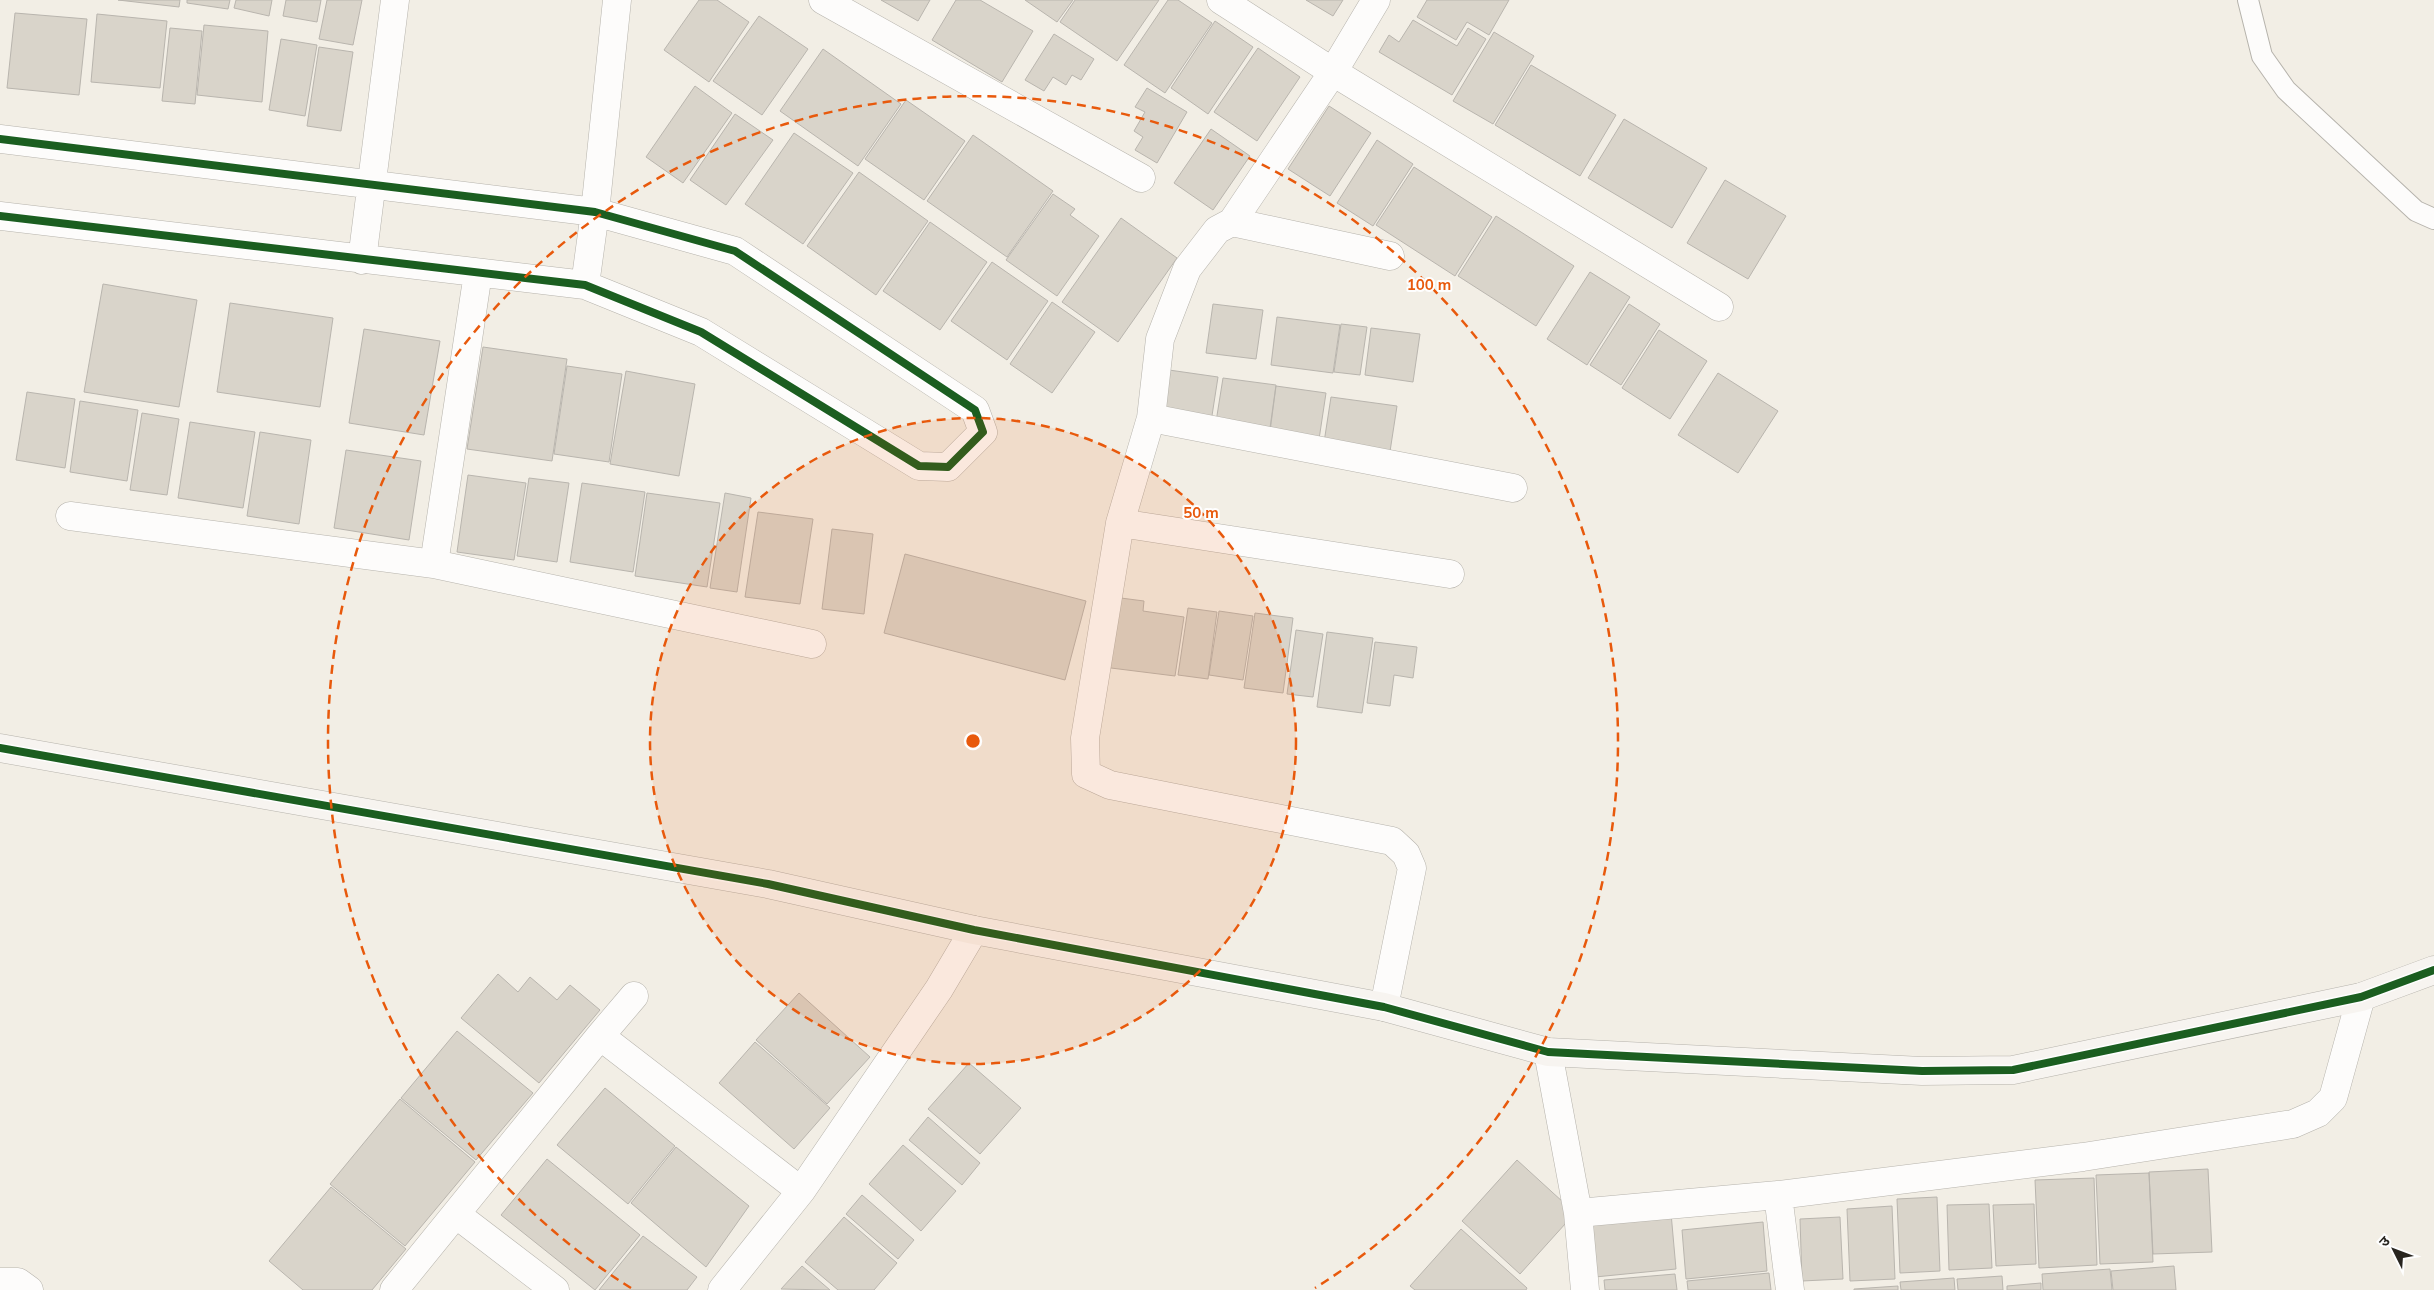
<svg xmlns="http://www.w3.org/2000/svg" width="2434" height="1290" viewBox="0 0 2434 1290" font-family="Mulish,'Noto Sans Devanagari',sans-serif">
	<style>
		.building { fill: #d9d4ca; stroke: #b9b5ae }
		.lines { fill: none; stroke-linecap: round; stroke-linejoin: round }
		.lane-casing { stroke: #b6b3ac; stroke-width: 22 }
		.street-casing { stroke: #b6b3ac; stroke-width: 29 }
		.secondary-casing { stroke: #b6b3ac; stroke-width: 29 }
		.lane { stroke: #fdfcfb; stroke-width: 20 }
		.street { stroke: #fdfcfb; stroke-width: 28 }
		.secondary { stroke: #f7f4f0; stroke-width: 28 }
		.cycleway-casing { stroke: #fefefe; stroke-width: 11 }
		.cycleway { stroke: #1b5e20; stroke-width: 8 }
		.ring { fill: none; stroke: #e8590c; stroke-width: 2.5; stroke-dasharray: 9 6 }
		.centre { fill: #e8590c; stroke: #fefefe; stroke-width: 2.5 }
		.ring-label { font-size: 15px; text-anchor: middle; font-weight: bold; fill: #e8590c; stroke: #fefefe; stroke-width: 4; stroke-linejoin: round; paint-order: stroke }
	</style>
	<rect width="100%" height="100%" fill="#f2eee5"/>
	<path class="building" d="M 118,0 L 180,0 L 179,7 Z
		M 187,0 L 230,0 L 228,9 L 187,3 Z
		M 236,0 L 272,0 L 269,16 L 234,8 Z
		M 286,0 L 321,0 L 317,22 L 283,16 Z
		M 327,0 L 362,0 L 353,45 L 319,39 Z
		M 699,0 L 717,0 L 749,22 L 709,82 L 664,50 Z
		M 881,0 L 930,0 L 918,21 Z
		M 956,0 L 980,0 L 1033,31 L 1002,82 L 932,40 Z
		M 1025,0 L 1073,0 L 1057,22 Z
		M 1075,0 L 1159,0 L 1117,61 L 1060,22 Z
		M 1168,0 L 1178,0 L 1212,23 L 1165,93 L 1124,65 Z
		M 1306,0 L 1343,0 L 1333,16 Z
		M 1427,0 L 1509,0 L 1489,35 L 1467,22 L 1456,40 L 1417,17 Z
		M 15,13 L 87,19 L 79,95 L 7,88 Z
		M 97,14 L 167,21 L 160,88 L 91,82 Z
		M 759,16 L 808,49 L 762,115 L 713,81 Z
		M 1413,20 L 1457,46 L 1468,28 L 1486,39 L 1452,95 L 1379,52 L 1389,35 L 1399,42 Z
		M 1215,21 L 1253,47 L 1208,114 L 1171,88 Z
		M 204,25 L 268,31 L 262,102 L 197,95 Z
		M 170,28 L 202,31 L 195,104 L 162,101 Z
		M 1494,32 L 1534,56 L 1493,124 L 1453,101 Z
		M 1054,34 L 1094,59 L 1081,80 L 1072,75 L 1066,85 L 1053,77 L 1044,91 L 1025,80 Z
		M 281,39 L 317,45 L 305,116 L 269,110 Z
		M 319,47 L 353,52 L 341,131 L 307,126 Z
		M 1258,48 L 1300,77 L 1257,141 L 1214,112 Z
		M 823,49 L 901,104 L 858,166 L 780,111 Z
		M 1531,65 L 1616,115 L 1580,176 L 1495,125 Z
		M 695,86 L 732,113 L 683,183 L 646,157 Z
		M 1147,88 L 1187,112 L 1157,163 L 1135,150 L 1143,137 L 1134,131 L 1145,112 L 1135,107 Z
		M 906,100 L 965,141 L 924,200 L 865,159 Z
		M 1329,106 L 1371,133 L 1330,196 L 1288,169 Z
		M 735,114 L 773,140 L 726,205 L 690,180 Z
		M 1624,119 L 1707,168 L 1672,228 L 1588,178 Z
		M 1211,129 L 1250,156 L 1213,210 L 1174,183 Z
		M 794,133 L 853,173 L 803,244 L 745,204 Z
		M 973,135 L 1053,191 L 1007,257 L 927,201 Z
		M 1377,140 L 1413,164 L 1373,226 L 1337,203 Z
		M 1414,167 L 1492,217 L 1455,276 L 1376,225 Z
		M 859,172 L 928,221 L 876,295 L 807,246 Z
		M 1725,180 L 1786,216 L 1748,279 L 1687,243 Z
		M 1053,194 L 1075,209 L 1070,215 L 1099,236 L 1057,296 L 1006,260 Z
		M 1496,216 L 1574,266 L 1536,326 L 1458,276 Z
		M 1121,218 L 1177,258 L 1118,342 L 1062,302 Z
		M 930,222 L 987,262 L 940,330 L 883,291 Z
		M 992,262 L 1048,301 L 1007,360 L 951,321 Z
		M 1590,272 L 1630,297 L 1587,365 L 1547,339 Z
		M 103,284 L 197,300 L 179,407 L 84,392 Z
		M 1052,302 L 1095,332 L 1052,393 L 1010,364 Z
		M 230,303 L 333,318 L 320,407 L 217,392 Z
		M 1213,304 L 1263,310 L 1256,359 L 1206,353 Z
		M 1629,304 L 1660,324 L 1621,385 L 1590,365 Z
		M 1277,317 L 1340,325 L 1333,373 L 1271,365 Z
		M 1341,324 L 1367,327 L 1360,375 L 1334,372 Z
		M 1371,328 L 1420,334 L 1413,382 L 1365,375 Z
		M 364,329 L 440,341 L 424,435 L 349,423 Z
		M 1659,330 L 1707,361 L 1670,419 L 1622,388 Z
		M 483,347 L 567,359 L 552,461 L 467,449 Z
		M 567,366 L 622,374 L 609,462 L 554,454 Z
		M 1162,369 L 1218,377 L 1211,422 L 1156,414 Z
		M 626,371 L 695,384 L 679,476 L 610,464 Z
		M 1718,373 L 1778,411 L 1738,473 L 1678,435 Z
		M 1223,378 L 1276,385 L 1269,435 L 1215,428 Z
		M 1276,386 L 1326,393 L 1318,446 L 1269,439 Z
		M 27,392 L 75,399 L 65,468 L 16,460 Z
		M 1331,397 L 1397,406 L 1389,458 L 1323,449 Z
		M 80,401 L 138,410 L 127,481 L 70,472 Z
		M 142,413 L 179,419 L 167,495 L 130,490 Z
		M 190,422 L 255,432 L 243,508 L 178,498 Z
		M 260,432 L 311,440 L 299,524 L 247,516 Z
		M 346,450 L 421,461 L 409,540 L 334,528 Z
		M 468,475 L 526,483 L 514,560 L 457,552 Z
		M 529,478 L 569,483 L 557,562 L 517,556 Z
		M 582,483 L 645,492 L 633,572 L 570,562 Z
		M 647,493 L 720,503 L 707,587 L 635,576 Z
		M 725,493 L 751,498 L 737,592 L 710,588 Z
		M 758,512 L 813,519 L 800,604 L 745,597 Z
		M 832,529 L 873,534 L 864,614 L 822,609 Z
		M 905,554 L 1086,601 L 1065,680 L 884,633 Z
		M 1113,597 L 1144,601 L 1143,611 L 1184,617 L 1175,676 L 1103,667 Z
		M 1188,608 L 1217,612 L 1208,679 L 1178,675 Z
		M 1219,611 L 1253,616 L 1243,680 L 1209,675 Z
		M 1255,613 L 1293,618 L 1283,693 L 1244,688 Z
		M 1296,630 L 1323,634 L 1313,697 L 1287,694 Z
		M 1327,632 L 1373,638 L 1362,713 L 1317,707 Z
		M 1375,642 L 1417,647 L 1413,678 L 1394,675 L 1390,706 L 1367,703 Z
		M 498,974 L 518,992 L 530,977 L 557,1000 L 570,985 L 600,1010 L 539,1083 L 461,1018 Z
		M 799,993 L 870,1057 L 827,1104 L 756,1040 Z
		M 457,1031 L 533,1093 L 476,1160 L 401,1098 Z
		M 755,1042 L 830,1108 L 794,1149 L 719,1083 Z
		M 969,1063 L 1021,1108 L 980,1154 L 928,1109 Z
		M 605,1088 L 675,1146 L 628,1204 L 557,1145 Z
		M 400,1099 L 475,1162 L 405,1246 L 330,1184 Z
		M 928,1117 L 980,1163 L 962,1185 L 909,1140 Z
		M 903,1145 L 956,1191 L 921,1231 L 869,1184 Z
		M 676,1147 L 749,1206 L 706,1267 L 631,1203 Z
		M 547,1159 L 640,1235 L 595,1290 L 501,1215 Z
		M 1517,1160 L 1575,1213 L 1520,1274 L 1462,1221 Z
		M 2208,1169 L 2212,1252 L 2153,1254 L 2149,1172 Z
		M 2149,1173 L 2153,1262 L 2100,1264 L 2096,1175 Z
		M 2094,1178 L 2097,1265 L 2039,1268 L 2035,1180 Z
		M 331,1187 L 406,1249 L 372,1290 L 303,1290 L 269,1261 Z
		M 862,1195 L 914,1240 L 898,1259 L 846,1214 Z
		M 1937,1197 L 1940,1271 L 1900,1273 L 1897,1199 Z
		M 1989,1204 L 1992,1268 L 1949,1270 L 1947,1205 Z
		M 2034,1204 L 2036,1264 L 1996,1266 L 1993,1205 Z
		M 1892,1206 L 1895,1279 L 1850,1281 L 1847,1209 Z
		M 1671,1213 L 1676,1269 L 1595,1277 L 1590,1221 Z
		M 844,1217 L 897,1263 L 874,1290 L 838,1290 L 805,1262 Z
		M 1840,1217 L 1843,1279 L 1802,1281 L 1800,1219 Z
		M 1763,1222 L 1767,1271 L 1686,1279 L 1682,1230 Z
		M 1461,1229 L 1527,1288 L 1526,1290 L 1415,1290 L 1410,1286 Z
		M 643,1236 L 697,1277 L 687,1290 L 599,1290 Z
		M 802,1266 L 830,1290 L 781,1289 Z
		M 2174,1266 L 2176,1290 L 2113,1290 L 2111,1271 Z
		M 2110,1269 L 2112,1290 L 2043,1290 L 2042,1274 Z
		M 1769,1273 L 1771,1290 L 1688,1290 L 1687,1281 Z
		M 1675,1274 L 1677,1290 L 1605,1290 L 1604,1280 Z
		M 2002,1276 L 2003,1290 L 1958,1290 L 1957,1279 Z
		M 1954,1278 L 1955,1290 L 1901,1290 L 1900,1282 Z
		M 2041,1283 L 2041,1290 L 2007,1290 L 2007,1286 Z
		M 1898,1286 L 1898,1290 L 1854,1290 L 1854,1289 Z"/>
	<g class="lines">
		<defs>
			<path id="lane" d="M 2248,0 L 2262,56 L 2286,90 L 2416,211 L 2434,219"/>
			<path id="street" d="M 823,0 L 1141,178
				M 1221,0 L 1333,72 L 1376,0
				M 0,139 L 595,212 L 735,251 L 975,410 L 983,432 L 948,467 L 919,466 L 701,332 L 585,285 L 0,216
				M 1232,222 L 1333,72 L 1719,307
				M 362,260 L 395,0
				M 585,285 L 595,212 L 617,0
				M 1151,418 L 1513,488
				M 70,516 L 434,564 L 478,273
				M 1120,523 L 1450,574
				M 434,564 L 812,644
				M 1384,1007 L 1412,868 L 1406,854 L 1392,841 L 1110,785 L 1086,774 L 1085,738 L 1120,523 L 1151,418 L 1160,339 L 1187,269 L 1217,230 L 1232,222 L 1390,256
				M 600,1036 L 634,996
				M 1548,1052 L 1578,1213 L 1585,1290
				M 1778,1195 L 1790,1290
				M 1578,1213 L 1778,1195 L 2083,1157 L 2293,1124 L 2318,1113 L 2333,1098 L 2361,997
				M 457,1215 L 555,1290
				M 0,1282 L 18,1282 L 29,1290
				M 394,1290 L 600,1036 L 801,1191
				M 722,1290 L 801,1191 L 939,989 L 974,930"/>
			<path id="secondary" d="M 0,748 L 768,884 L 974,930 L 1384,1007 L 1548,1052 L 1922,1071 L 2013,1070 L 2361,997 L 2434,970"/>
		</defs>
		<use href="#lane" class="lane-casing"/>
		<use href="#street" class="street-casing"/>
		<use href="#secondary" class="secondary-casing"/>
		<use href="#lane" class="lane"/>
		<use href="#street" class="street"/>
		<use href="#secondary" class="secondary"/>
		<defs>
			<path id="cycleway" d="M 0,139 L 595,212 L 735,251 L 975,410 L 983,432 L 948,467 L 919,466 L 701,332 L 585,285 L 0,216
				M 0,748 L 768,884 L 974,930 L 1384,1007 L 1548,1052 L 1922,1071 L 2013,1070 L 2361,997 L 2434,970"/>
		</defs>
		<use href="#cycleway" class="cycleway-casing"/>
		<use href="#cycleway" class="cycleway"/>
	</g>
	<circle cx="973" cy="741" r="323" fill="#e8590c" fill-opacity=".12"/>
	<g class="ring">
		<circle cx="973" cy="741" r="323"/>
		<path d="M631 1288A645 645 0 1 1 1315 1288"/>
	</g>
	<circle cx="973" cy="741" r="8" class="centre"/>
	<g class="ring-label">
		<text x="1429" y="290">100 m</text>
		<text x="1201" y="518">50 m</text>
	</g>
	<g transform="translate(2394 1250) rotate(312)" stroke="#fefefe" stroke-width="4" paint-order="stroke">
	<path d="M0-4L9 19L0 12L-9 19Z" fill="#28251f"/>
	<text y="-8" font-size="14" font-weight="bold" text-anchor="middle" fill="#28251f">उ</text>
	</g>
</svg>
